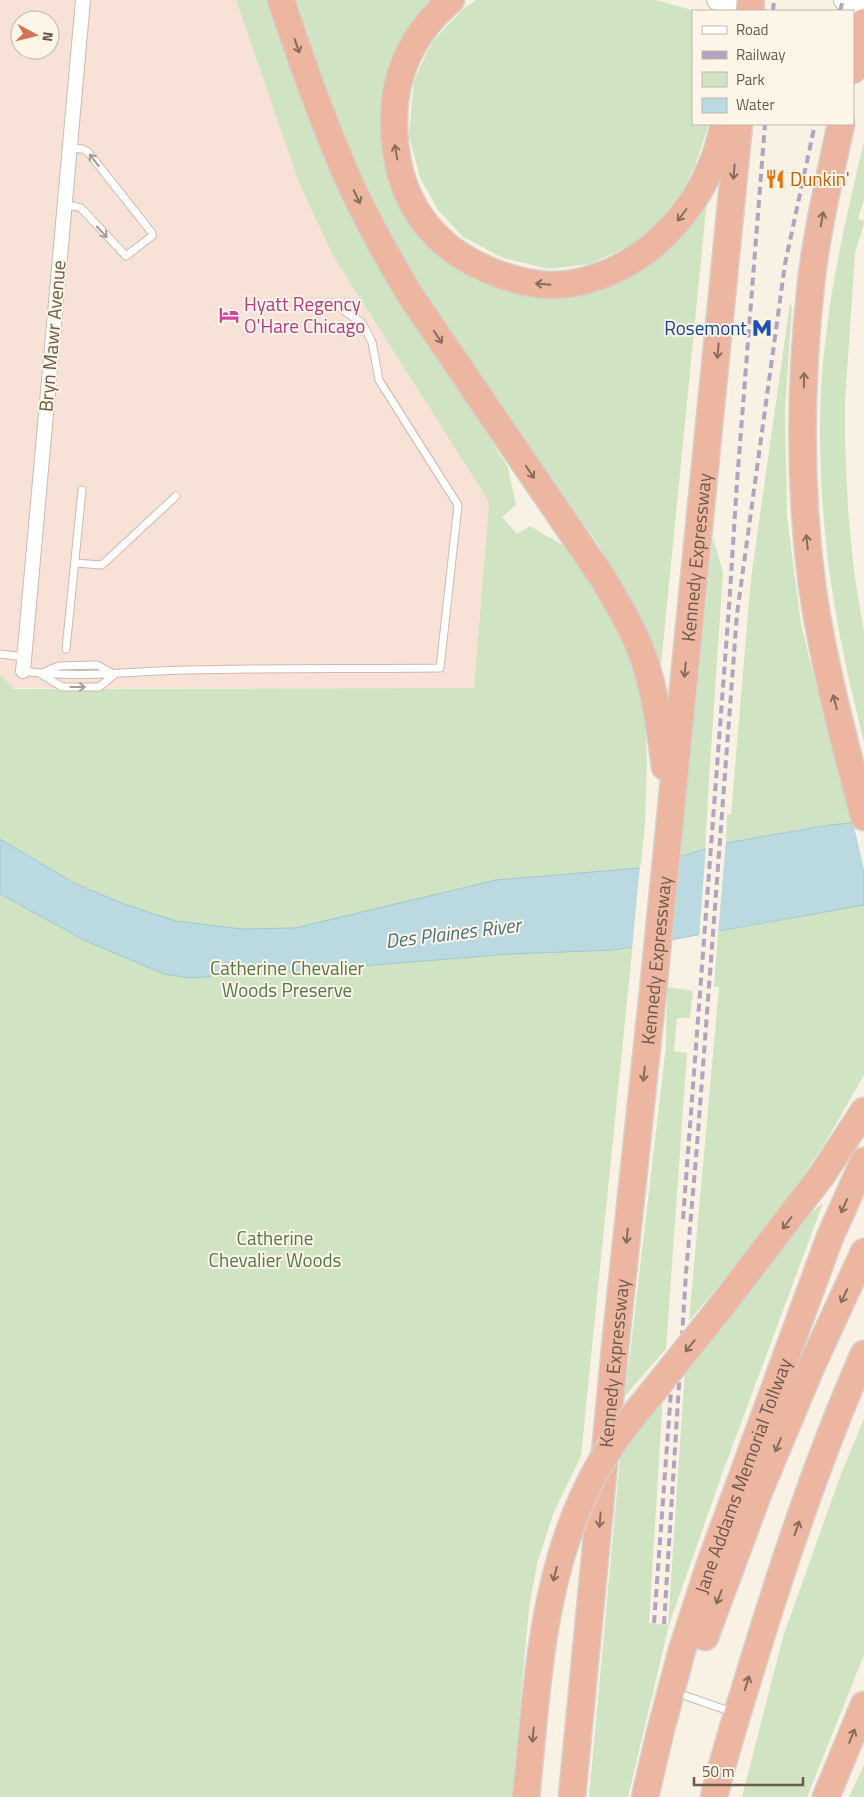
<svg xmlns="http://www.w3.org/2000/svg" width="864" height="1797" viewBox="0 0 864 1797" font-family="'Titillium Web',sans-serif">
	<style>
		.commercial { fill: #f8e2d7; fill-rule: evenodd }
		.green { fill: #d0e4c3 }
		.water { fill: #bad9e0; stroke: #a1c8d0 }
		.pier { fill: #f9f1e3 }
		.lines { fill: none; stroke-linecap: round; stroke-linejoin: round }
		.lane-casing { stroke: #cbbbae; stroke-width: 9 }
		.street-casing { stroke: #cbbbae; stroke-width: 16 }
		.secondary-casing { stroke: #cdbbab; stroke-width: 22 }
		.highway-casing { stroke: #d6d1cd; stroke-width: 29 }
		.lane { stroke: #fff; stroke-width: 7 }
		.street { stroke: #fff; stroke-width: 14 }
		.secondary { stroke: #fff; stroke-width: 20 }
		.highway { stroke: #ecb6a0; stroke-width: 26 }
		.rail { stroke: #b3a3c0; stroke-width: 4; stroke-dasharray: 8 5; stroke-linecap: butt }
		.highway-bridge-casing { stroke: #d6d1cd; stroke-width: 29; stroke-linecap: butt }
		.highway-bridge { stroke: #ecb6a0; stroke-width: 26 }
		.oneway { stroke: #876c5d }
		.oneway2 { stroke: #a89b94 }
		.labels { text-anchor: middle; stroke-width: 4; stroke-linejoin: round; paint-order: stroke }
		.food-label { font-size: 19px; fill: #c56008; stroke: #fcf5e8; text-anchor: start }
		.hotel-label { font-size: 19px; fill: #b23c85; stroke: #fcf5e8; text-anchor: start }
		.transit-label { font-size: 19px; fill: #164399; stroke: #fcf5e8; text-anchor: end }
		.street-label { font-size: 19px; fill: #6e594c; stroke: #fcf5e8 }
		.park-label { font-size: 19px; fill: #557849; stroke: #fcf5e8 }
		.water-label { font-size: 20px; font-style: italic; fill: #49747f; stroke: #fcf5e8 }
	</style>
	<rect width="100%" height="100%" fill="#f9f1e3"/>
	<path class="commercial" d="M 0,0 L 236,0 L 299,183 L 332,254 L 489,502 L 474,688 L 0,688 ZM 20,20 L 50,20 L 50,50 L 20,50 Z"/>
	<path class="green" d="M 236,0 L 269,0 L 463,393 L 508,468 L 516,505 L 502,517 L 517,534 L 530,526 L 571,550 L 618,628 L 636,675 L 645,718 L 647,760 L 645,824 L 581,1456 L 553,1514 L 537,1564 L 529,1608 L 512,1797 L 0,1797 L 0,675 L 14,689 L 474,688 L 489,502 L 332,254 L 299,183 Z
		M 292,0 L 434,0 L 420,12 L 396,52 L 410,217 L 553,296 L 707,200 L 661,665 L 657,667 L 641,620 L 598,544 L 509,421 L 438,317 L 388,234 L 352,161 Z
		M 476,0 L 656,0 L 695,11 L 693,11 L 693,124 L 709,124 L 695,166 L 682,191 L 666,213 L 649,231 L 631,245 L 590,264 L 548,269 L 503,258 L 463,237 L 438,210 L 420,178 L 409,135 L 414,80 L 432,42 L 463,9 Z
		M 864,142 L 864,200 L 858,219 L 864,221 L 864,224 L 855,253 L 845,402 L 845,441 L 848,509 L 854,572 L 864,632 L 864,743 C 855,704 845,665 838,625 C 826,561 820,495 820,429 C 820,332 841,236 864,142 Z
		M 790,303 L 792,307 L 785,408 L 787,516 L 801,624 L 822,710 L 853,823 L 829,825 L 726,843 L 727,815 L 731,814 L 751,579 Z
		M 713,538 L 723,572 L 709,780 L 705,849 L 680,856 Z
		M 864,905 L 864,1075 L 825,1143 L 794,1189 L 722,1282 L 689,1321 L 719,987 L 714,987 L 718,932 Z
		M 667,987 L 693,991 L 690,1018 L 677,1018 L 674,1051 L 687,1053 L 666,1349 L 625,1396 L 666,1046 Z
		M 823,1203 L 722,1474 L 669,1625 L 628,1797 L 589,1797 L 621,1448 L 663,1394 L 649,1623 L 668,1625 L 685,1368 L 730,1317 L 778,1256 L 803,1219 Z
		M 864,1419 L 864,1655 L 807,1797 L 742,1797 L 783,1637 L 841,1474 Z
		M 864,1765 L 864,1797 L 849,1797 Z"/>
	<path class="water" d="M 853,823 L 864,825 L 864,905 L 614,950 L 510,954 L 276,973 L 190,978 L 164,974 L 84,940 L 0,894 L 0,839 L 74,883 L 124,904 L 176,921 L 242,929 L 295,928 L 496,880 L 640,868 L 726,843 L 829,825 Z"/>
	<path class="pier" d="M 852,821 L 864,822 L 864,870 L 856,835 Z
		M 726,840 L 718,935 L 699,938 L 706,846 Z
		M 680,853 L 671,942 L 632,949 L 640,865 Z"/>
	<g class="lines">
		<defs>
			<path id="lane" d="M 64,207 L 74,206 L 81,208 L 126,256 L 152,236 L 152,233 L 88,152 L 83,149 L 69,148
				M 75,563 L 102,565 L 176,496
				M 66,649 L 82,490
				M 0,654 L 24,657
				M 23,671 C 77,679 131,671 186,670 C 270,668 355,669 440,668 L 458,505 L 379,380 L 372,342 L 362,323 L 333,303
				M 44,672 L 59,666 L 97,665 L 112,673
				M 41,674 L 62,687 L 99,687 L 115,674
				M 686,1696 L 732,1712"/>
			<path id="street" d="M 23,671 L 83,0"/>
			<path id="secondary" d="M 717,0 L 755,11
				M 844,0 L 864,5"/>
			<g id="highway">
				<path d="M 281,0 C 298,51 316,103 337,153 C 357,203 383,249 410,295 L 604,580 C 617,603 632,626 641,651 C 655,688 660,728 665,767"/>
				<path d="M 451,0 C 414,31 393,74 394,122 C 394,197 430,250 501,275 C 524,283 551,288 575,283 C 653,267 709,200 724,124"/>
				<path d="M 841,124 C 830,176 817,230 811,283 C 800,383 799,485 812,585 C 823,663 844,740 864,817"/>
				<path d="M 720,1308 L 822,1175 L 864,1111"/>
				<path d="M 705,1637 L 758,1494 L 812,1365 L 864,1252"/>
				<path id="s1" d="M 572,1797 L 616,1338 L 653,991 L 739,124"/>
				<path id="s2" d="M 645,1797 L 660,1733 L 682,1650 L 709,1567 L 830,1237 L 864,1161"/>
				<path d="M 714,1797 C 727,1744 744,1692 760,1640 C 790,1543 823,1446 864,1354"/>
				<path d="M 826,1797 L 864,1705"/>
			</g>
		</defs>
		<use href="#lane" class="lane-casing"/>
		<use href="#street" class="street-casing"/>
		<use href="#secondary" class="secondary-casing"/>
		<use href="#highway" class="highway-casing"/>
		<use href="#lane" class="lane"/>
		<use href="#street" class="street"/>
		<use href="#secondary" class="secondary"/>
		<use href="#highway" class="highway"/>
		<path class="rail" d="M 773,11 L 774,0
			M 840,11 L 843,0
			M 683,1219 L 729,607 L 737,482 L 765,124
			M 654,1623 L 671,1391
			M 664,1624 L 686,1273 L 697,1146 L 737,614 L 785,264 L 815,124"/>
		<defs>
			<path id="highway-bridge" d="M 750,11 L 751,0
				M 853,71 L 864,22
				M 526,1797 C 538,1684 541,1565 600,1464 C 614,1439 633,1416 651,1394 C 674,1365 697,1337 720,1308"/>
		</defs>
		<use href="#highway-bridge" class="highway-bridge-casing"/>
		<use href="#highway-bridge" class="highway-bridge"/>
	</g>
	<defs><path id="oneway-shaft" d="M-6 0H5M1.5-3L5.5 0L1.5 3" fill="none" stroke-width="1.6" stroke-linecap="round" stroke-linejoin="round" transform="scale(1.25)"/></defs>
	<g class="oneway">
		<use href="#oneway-shaft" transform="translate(297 46) rotate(71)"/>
		<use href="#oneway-shaft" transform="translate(396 152) rotate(-100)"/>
		<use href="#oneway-shaft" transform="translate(734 172) rotate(95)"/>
		<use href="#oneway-shaft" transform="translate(357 197) rotate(64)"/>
		<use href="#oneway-shaft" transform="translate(682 215) rotate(127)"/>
		<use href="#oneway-shaft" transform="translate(822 219) rotate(-80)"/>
		<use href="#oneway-shaft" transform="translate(543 284) rotate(-175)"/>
		<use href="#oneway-shaft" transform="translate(438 337) rotate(56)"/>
		<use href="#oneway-shaft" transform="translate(718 351) rotate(95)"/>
		<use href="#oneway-shaft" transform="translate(804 380) rotate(-89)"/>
		<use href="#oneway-shaft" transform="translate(530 472) rotate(56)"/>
		<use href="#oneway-shaft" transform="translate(807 542) rotate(-96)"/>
		<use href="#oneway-shaft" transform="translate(685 670) rotate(96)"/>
		<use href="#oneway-shaft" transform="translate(835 702) rotate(-104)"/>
		<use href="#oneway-shaft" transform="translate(644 1074) rotate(96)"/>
		<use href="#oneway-shaft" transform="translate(844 1206) rotate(114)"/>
		<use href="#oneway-shaft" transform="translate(787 1223) rotate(127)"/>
		<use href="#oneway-shaft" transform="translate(627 1236) rotate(96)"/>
		<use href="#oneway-shaft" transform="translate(844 1296) rotate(115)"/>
		<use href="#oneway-shaft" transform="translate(690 1346) rotate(129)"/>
		<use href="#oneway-shaft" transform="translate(778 1445) rotate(113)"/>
		<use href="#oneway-shaft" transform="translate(600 1520) rotate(95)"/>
		<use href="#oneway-shaft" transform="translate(797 1528) rotate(-71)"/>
		<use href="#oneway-shaft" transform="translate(555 1574) rotate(104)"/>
		<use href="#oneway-shaft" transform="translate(719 1597) rotate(111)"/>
		<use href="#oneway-shaft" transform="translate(747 1683) rotate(-73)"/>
		<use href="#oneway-shaft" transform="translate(533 1735) rotate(96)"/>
		<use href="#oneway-shaft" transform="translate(852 1736) rotate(-68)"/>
	</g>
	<g class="oneway2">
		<use href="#oneway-shaft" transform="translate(94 160) rotate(-128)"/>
		<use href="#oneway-shaft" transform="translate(102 232) rotate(47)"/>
		<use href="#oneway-shaft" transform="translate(78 687)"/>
	</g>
	<defs>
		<symbol id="restaurant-bare" viewBox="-9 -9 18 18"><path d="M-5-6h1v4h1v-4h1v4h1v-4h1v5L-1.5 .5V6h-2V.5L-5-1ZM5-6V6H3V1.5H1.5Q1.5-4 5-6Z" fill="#e8710a" stroke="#fcf5e8" stroke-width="2.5" paint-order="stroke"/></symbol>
		<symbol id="hotel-bare" viewBox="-9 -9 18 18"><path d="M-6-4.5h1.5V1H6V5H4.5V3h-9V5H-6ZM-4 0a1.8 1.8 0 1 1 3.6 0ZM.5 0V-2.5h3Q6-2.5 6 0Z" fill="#d1479c" stroke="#fcf5e8" stroke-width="2.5" paint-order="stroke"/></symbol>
		<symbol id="metro-bare" viewBox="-9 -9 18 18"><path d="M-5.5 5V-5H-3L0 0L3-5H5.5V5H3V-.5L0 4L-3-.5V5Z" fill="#1a4fb4" stroke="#fcf5e8" stroke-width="2.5" paint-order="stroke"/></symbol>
	</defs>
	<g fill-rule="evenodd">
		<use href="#restaurant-bare" x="761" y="165" width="28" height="28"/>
		<use href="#hotel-bare" x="215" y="301" width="28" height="28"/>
		<use href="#metro-bare" x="748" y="314" width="28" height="28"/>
	</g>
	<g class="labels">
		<g class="food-label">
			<text x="790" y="186">Dunkin'</text>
		</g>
		<g class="hotel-label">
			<text x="244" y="311">Hyatt Regency<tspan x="244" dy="22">O'Hare Chicago</tspan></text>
		</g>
		<g class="transit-label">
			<text x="747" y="335">Rosemont</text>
		</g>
		<g class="street-label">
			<text transform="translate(52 336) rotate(-85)" y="7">Bryn Mawr Avenue</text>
			<text dy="7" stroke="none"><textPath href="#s1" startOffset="1246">Kennedy Expressway</textPath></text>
			<text dy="7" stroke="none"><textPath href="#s1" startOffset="841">Kennedy Expressway</textPath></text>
			<text dy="7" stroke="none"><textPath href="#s1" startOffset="436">Kennedy Expressway</textPath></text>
			<text dy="7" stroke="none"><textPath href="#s2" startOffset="336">Jane Addams Memorial Tollway</textPath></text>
		</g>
		<g class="park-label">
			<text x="287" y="975">Catherine Chevalier<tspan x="287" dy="22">Woods Preserve</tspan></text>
			<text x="275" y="1245">Catherine<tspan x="275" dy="22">Chevalier Woods</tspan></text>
		</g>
		<g class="water-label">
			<text transform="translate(453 933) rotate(-7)" y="7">Des Plaines River</text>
		</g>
	</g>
	<rect x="692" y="10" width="162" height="115" fill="#fcf5e8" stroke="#c3b7aa"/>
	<rect x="702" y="26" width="25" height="8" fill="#ffffff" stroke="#c3b7aa"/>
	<text x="736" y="35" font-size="15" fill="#6e594c">Road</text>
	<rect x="702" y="51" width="25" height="8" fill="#b3a3c0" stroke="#c3b7aa"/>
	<text x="736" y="60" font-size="15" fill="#6e594c">Railway</text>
	<rect x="702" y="72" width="25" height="15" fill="#d0e4c3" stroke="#c3b7aa"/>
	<text x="736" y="85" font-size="15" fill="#6e594c">Park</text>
	<rect x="702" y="98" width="25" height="15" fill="#bad9e0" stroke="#c3b7aa"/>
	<text x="736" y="110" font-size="15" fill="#6e594c">Water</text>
	<g transform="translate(35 35) rotate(97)"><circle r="24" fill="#fcf5e8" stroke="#c3b7aa"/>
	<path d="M0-4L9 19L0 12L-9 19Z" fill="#d57455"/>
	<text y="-8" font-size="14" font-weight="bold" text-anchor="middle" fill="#6e594c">N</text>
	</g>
	<path d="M694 1777v8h109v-8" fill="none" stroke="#6e594c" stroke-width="2.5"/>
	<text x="702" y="1777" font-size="15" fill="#6e594c" stroke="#fcf5e8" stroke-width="4" paint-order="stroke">50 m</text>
</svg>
